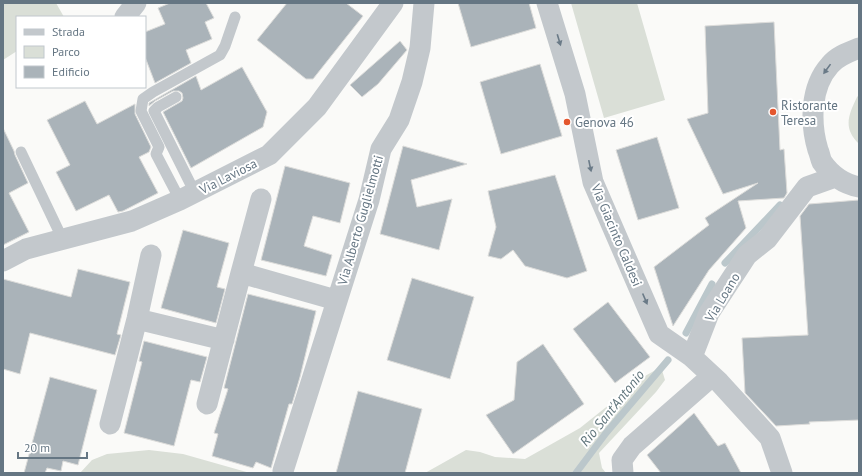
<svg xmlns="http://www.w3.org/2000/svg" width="862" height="476" viewBox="0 0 862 476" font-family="'PT Sans',sans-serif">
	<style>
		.green { fill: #dadfd7 }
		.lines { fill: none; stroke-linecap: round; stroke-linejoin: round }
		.stream { stroke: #bbc7cb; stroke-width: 7 }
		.building { fill: #aab3b9; stroke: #dcdcda }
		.service { stroke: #c3c8cc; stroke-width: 11 }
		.minor { stroke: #c3c8cc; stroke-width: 21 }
		.oneway { fill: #6a7a87 }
		.poi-dot { fill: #e4572e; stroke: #fff; stroke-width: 1.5 }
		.labels { text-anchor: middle; stroke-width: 4; stroke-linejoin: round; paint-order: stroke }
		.poi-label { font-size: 13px; fill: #657683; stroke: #fff; text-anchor: start }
		.street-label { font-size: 13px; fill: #657683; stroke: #fff }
		.water-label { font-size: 14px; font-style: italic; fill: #60757c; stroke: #fff }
	</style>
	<rect width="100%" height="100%" fill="#fafaf8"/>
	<path class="green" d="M 3,3 L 56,3 L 64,17 L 17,17 L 17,51 L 3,60 Z
		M 571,3 L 637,3 L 665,100 L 604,118 Z
		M 859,95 L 859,144 C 843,128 848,116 857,97 Z
		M 661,367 L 665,380 L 656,392 L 599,453 L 602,468 L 606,473 L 425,473 L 466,450 L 480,452 L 495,457 L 525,459 L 580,428 L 645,376 Z
		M 149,450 L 183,454 L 250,473 L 80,473 L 92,460 L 107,454 Z"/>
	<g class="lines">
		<path class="stream" d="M 725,263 L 780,205
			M 686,333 L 712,284
			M 576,473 L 606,433 L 668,360"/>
	</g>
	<path class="building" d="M 170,3 L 206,3 L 214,18 L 205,22 L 212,39 L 186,50 L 191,63 L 155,83 L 145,57 L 145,32 L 165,24 L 158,8 Z
		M 287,3 L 346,3 L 363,16 L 313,79 L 306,79 L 257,40 Z
		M 458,3 L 529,3 L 536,28 L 471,47 Z
		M 774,22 L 780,150 L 784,149 L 787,193 L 784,198 L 738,201 L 746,228 L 709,270 L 673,326 L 654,267 L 709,225 L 705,218 L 758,183 L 723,194 L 687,119 L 708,113 L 705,26 Z
		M 400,41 L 407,50 L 378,84 L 362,97 L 350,85 Z
		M 540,64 L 562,136 L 501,154 L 480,82 Z
		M 242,67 L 267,112 L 263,127 L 191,168 L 163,112 L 182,101 L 183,98 L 182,93 L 179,91 L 173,91 L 155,101 L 149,106 L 149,103 L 196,76 L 201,90 Z
		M 85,101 L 97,124 L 135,104 L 135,114 L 151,147 L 149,152 L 139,157 L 158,193 L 123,211 L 118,212 L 109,195 L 76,211 L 56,172 L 70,165 L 47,120 Z
		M 3,128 L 14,151 L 15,155 L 28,183 L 9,193 L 29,232 L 3,245 Z
		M 657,137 L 679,208 L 638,220 L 616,150 Z
		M 403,146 L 467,164 L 411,180 L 417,207 L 452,199 L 439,250 L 380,234 Z
		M 285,166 L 350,183 L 340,223 L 313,216 L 304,246 L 332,255 L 326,276 L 261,260 Z
		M 555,175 L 587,271 L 567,278 L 525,266 L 513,250 L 501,259 L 488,256 L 496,227 L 488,191 Z
		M 859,200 L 859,420 L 809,422 L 810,424 L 776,426 L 745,393 L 742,338 L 808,335 L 800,216 L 809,204 Z
		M 183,230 L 229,243 L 217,287 L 225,289 L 216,323 L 161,308 Z
		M 78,269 L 130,282 L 117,334 L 121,335 L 115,355 L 30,333 L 20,374 L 3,369 L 3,279 L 71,297 Z
		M 412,278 L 474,297 L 450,379 L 387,360 Z
		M 248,294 L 316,311 L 300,377 L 292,404 L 289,404 L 271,468 L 256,462 L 253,468 L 212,456 L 218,434 L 214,433 L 228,389 L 224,388 Z
		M 608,302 L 650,357 L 615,383 L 573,329 Z
		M 144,341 L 207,357 L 200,382 L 191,380 L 174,446 L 124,433 L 142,362 L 139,361 Z
		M 543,344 L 584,404 L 513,454 L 486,415 L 514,400 L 517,362 Z
		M 50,377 L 97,390 L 78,465 L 63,461 L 61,471 L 47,468 L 45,473 L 24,473 Z
		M 358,391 L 422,409 L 405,473 L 336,473 Z
		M 694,413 L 718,446 L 725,443 L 741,473 L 661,473 L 647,455 Z"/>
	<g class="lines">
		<path class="service" d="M 176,97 L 158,107 L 154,111 L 195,193
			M 21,152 L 63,240
			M 180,200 L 156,154 L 159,147 L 141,111 L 143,99 L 153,92 L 220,55 L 225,46 L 235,17"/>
		<path class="minor" d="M 547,3 L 575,94 L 593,182 L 659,334 L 692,357 L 719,382 L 770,438 L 782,473
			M 125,17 L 136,3
			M 859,48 C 849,52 837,56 830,65 C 810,87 810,123 818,150 C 820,154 820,158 822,162 C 831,175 844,184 859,187
			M 3,261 L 26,249 L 132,221 L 180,200 L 269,155 L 317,107 L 393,3
			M 241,273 L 261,199
			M 137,319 L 224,340
			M 692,357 L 709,313 L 747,255 L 767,239 L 807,187 L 835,177
			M 207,404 L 241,273 L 336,300
			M 110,424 L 137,319 L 151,255
			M 283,471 L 369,200 L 381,149 L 399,120 L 412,82 L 420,48 L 424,3
			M 623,473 L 622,460 L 632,446 L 712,376"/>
	</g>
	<defs><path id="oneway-solid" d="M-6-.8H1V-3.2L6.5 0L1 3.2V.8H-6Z"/></defs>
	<g class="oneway">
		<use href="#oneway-solid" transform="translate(559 40) rotate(73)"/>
		<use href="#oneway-solid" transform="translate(827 69) rotate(126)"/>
		<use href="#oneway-solid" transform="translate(590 166) rotate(78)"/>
		<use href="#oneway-solid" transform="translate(645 299) rotate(67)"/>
	</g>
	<g class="poi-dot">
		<circle cx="773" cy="112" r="4"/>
		<circle cx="567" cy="122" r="4"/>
	</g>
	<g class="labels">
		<g class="poi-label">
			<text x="781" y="110">Ristorante<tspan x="781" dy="15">Teresa</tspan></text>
			<text x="575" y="127">Genova 46</text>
		</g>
		<g class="street-label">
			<text transform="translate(228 176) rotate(-27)" y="5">Via Laviosa</text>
			<text transform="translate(360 220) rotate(-74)" y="5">Via Alberto Guglielmotti</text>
			<text transform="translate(617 235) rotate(67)" y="5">Via Giacinto Caldesi</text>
			<text transform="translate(722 297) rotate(-59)" y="5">Via Loano</text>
		</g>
		<g class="water-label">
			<text transform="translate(612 408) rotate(-51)" y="5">Rio Sant'Antonio</text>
		</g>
	</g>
	<rect width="862" height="476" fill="none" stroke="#657683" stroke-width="8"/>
	<rect x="16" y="16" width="130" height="72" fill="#ffffff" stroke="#c1c8cd"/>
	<rect x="24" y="29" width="20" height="6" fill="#c3c8cc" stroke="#c1c8cd"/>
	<text x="52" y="36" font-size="12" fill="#657683">Strada</text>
	<rect x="24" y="46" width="20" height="12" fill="#dadfd7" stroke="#c1c8cd"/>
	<text x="52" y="56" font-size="12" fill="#657683">Parco</text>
	<rect x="24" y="66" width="20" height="12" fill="#aab3b9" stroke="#c1c8cd"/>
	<text x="52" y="76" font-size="12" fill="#657683">Edificio</text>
	<path d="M18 452v6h69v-6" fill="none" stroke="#657683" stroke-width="2"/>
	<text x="24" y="452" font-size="12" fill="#657683" stroke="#ffffff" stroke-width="3" paint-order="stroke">20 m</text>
</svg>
